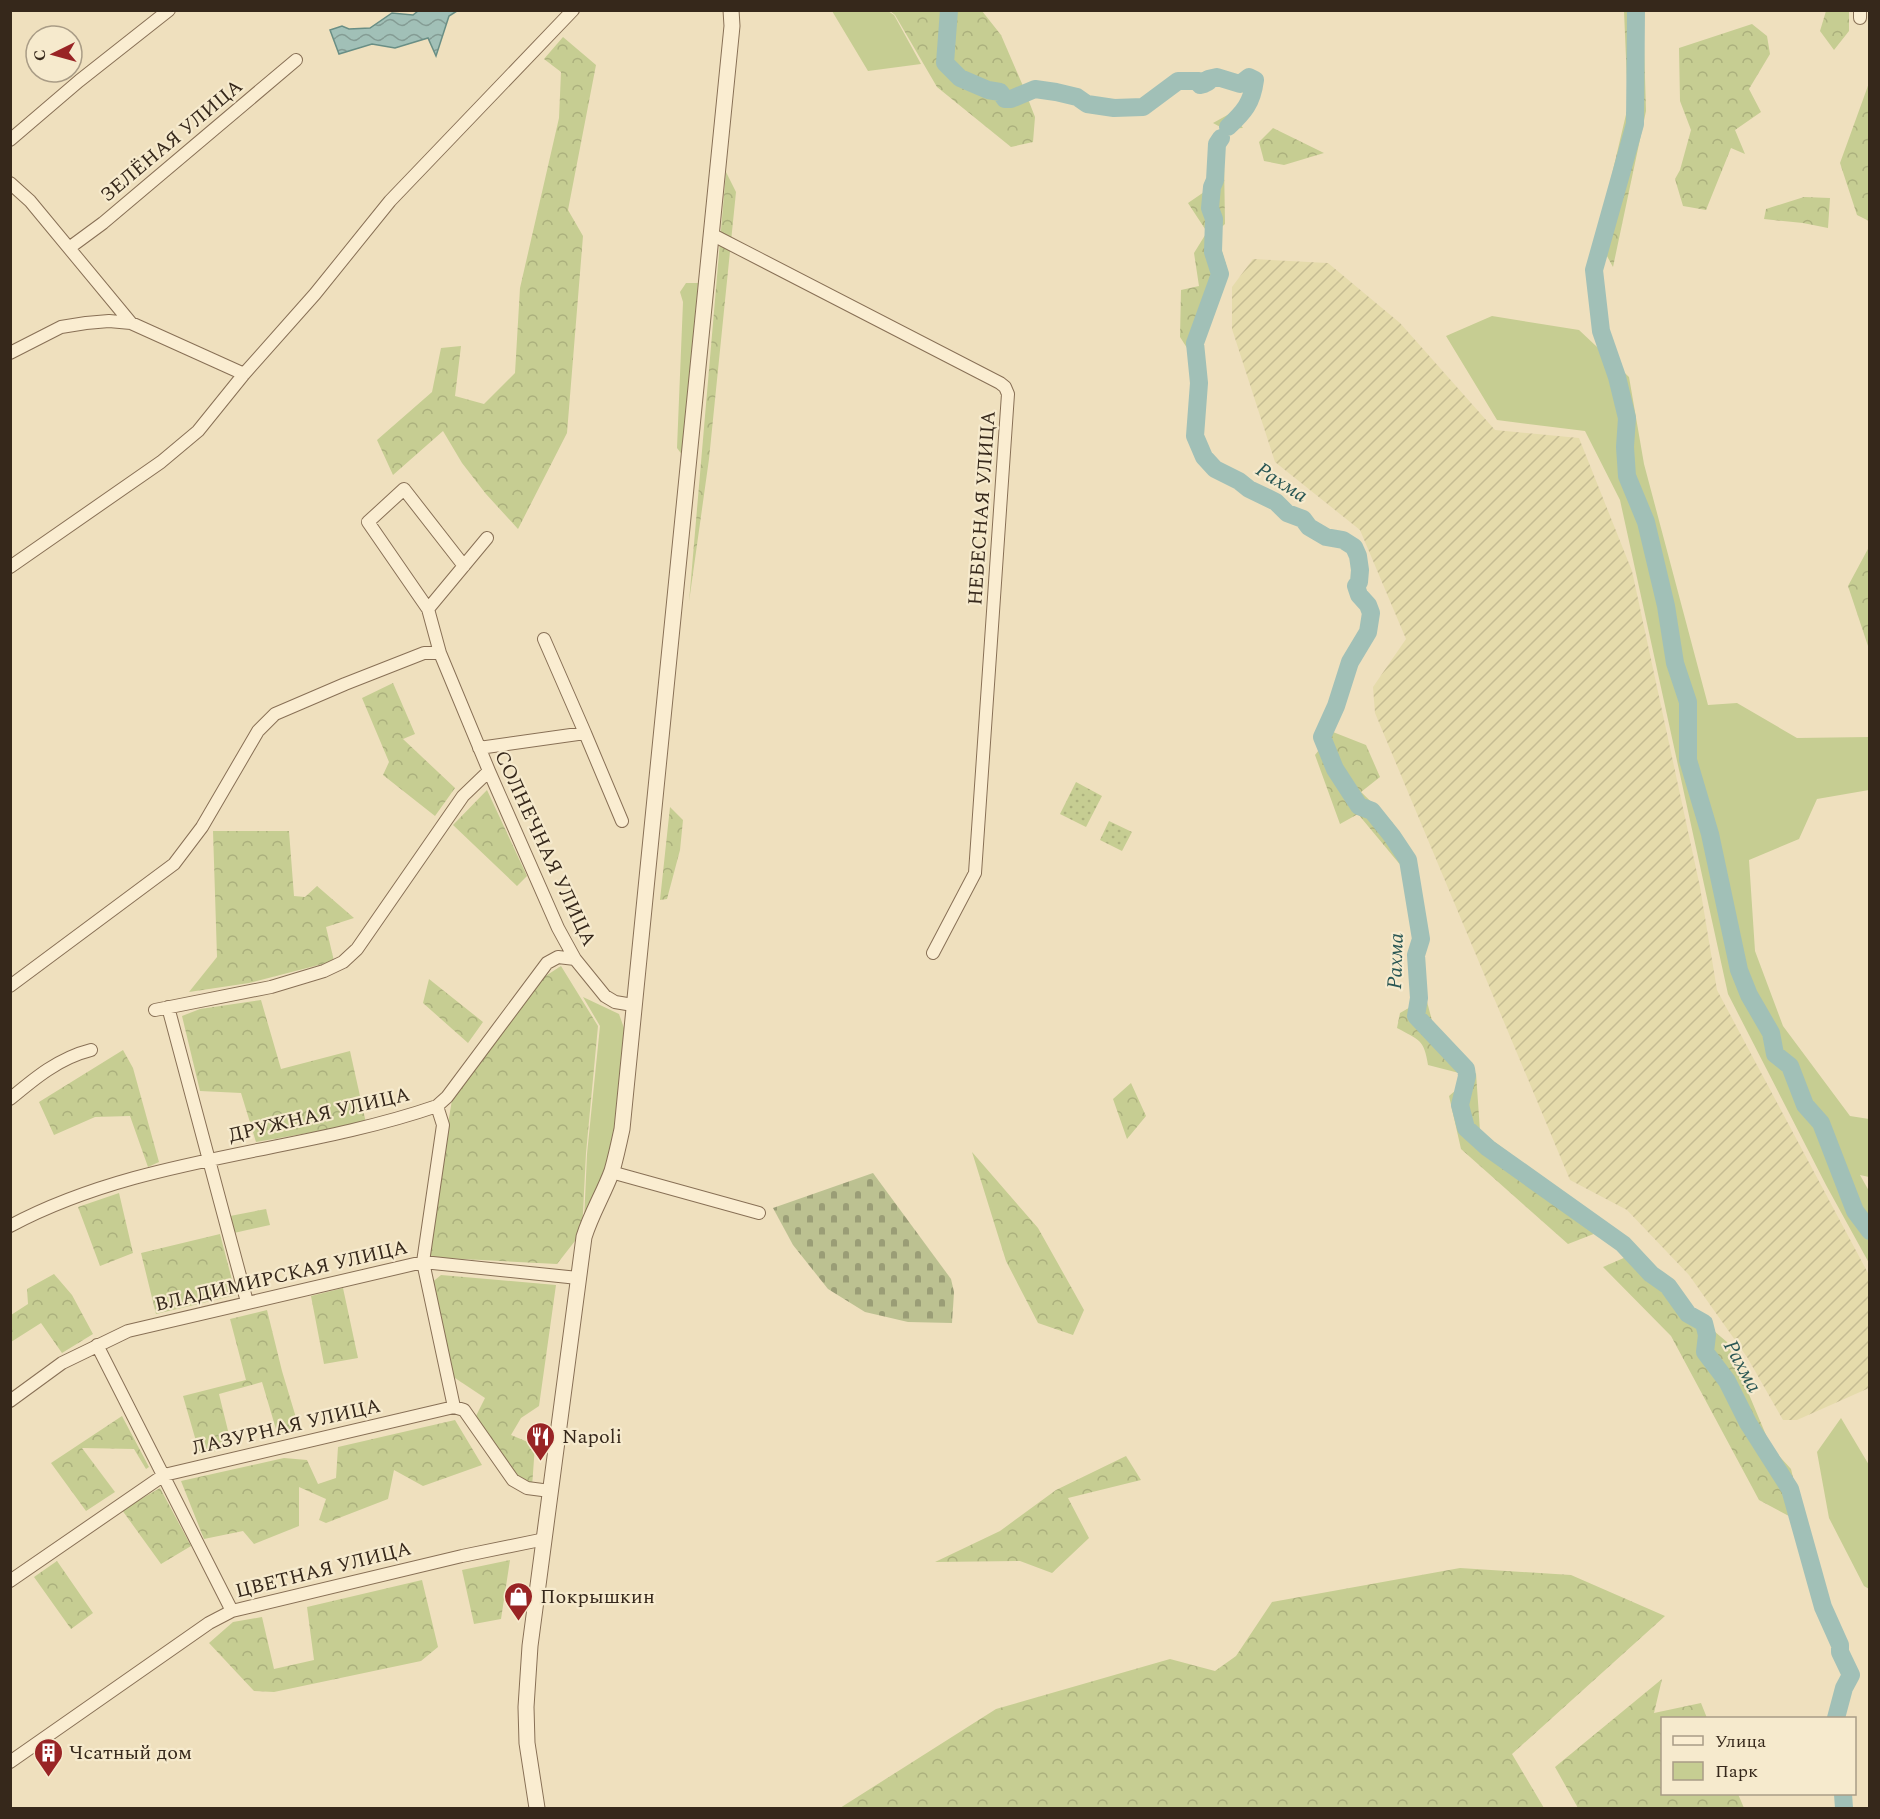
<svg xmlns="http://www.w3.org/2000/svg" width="1880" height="1819" viewBox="0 0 1880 1819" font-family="Spectral,serif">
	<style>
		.farmland { fill: url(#farmland-furrows) }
		.green { fill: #c6cd92 }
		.forest { fill: url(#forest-crowns) }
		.cemetery { fill: url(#cemetery-stones) }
		.park { fill: url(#park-dots) }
		.water { fill: url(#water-waves); stroke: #698e85; stroke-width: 1.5 }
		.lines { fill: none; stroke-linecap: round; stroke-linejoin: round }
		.river { stroke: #a1c0b7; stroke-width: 18 }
		.minor-casing { stroke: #887056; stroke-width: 14 }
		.tertiary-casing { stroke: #887056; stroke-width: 17 }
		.minor { stroke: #faedd1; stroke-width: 12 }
		.tertiary { stroke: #faedd1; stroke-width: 15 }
		.labels { text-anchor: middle; stroke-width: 4.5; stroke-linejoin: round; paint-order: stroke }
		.street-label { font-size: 20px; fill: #36281b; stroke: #f6eacd }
		.poi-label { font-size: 20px; fill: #36281b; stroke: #f6eacd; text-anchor: start }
		.water-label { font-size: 21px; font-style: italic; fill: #2a5754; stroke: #f6eacd }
	</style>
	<defs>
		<pattern id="farmland-furrows" width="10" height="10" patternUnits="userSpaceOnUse" patternTransform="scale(1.5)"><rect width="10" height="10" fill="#e5dbab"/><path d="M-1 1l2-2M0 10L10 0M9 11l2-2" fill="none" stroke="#c5bc93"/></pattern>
		<pattern id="forest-crowns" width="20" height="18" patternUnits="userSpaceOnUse" patternTransform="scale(1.5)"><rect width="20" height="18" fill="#c6cd92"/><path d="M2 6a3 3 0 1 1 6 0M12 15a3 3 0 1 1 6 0" fill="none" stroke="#abb07d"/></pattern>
		<pattern id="cemetery-stones" width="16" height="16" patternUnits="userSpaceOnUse" patternTransform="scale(1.5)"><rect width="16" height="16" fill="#bcc191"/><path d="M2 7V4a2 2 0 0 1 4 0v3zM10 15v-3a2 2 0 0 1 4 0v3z" fill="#9a9d76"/></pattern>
		<pattern id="park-dots" width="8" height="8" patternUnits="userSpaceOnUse" patternTransform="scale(1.5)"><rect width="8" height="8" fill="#c6cd92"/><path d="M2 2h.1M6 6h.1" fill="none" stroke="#abb07d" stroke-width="1.8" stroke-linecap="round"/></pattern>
		<pattern id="water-waves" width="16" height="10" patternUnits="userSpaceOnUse" patternTransform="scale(1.5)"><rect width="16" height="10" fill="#a1c0b7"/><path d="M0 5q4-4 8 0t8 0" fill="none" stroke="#849c94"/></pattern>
	</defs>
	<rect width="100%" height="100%" fill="#efe0be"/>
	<path class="farmland" d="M 1253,259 L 1328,263 L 1400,323 L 1495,430 L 1579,438 L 1632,571 L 1700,887 L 1717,990 L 1869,1275 L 1869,1388 L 1797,1420 L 1783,1420 L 1747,1357 L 1689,1275 L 1627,1210 L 1570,1180 L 1375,713 L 1373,687 L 1406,639 L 1360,530 L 1275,462 L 1232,329 L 1232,287 Z"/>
	<path class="green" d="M 832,11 L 888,11 L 894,15 L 921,64 L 868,71 Z
		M 686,283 L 698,283 L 683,456 L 677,448 L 683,302 L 680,292 Z
		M 1492,316 L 1579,330 L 1629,377 L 1644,464 L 1708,705 L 1737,703 L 1797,738 L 1869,737 L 1869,790 L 1817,799 L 1799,839 L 1749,860 L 1755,951 L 1783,1026 L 1850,1116 L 1869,1119 L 1869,1177 L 1860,1175 L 1869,1191 L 1869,1263 L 1826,1185 L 1728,994 L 1620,500 L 1585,431 L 1497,420 L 1446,336 Z
		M 583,997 L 619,1014 L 624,1028 L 618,1114 L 609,1160 L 584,1222 L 587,1154 L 600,1026 Z
		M 1841,1418 L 1869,1465 L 1869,1589 L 1864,1586 L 1829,1518 L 1817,1452 Z"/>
	<path class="forest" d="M 890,11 L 942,11 L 954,17 L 955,11 L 982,11 L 1001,35 L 1023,86 L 1035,117 L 1033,142 L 1011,147 L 937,87 L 895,15 Z
		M 1624,11 L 1643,11 L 1646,111 L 1613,267 L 1597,238 L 1628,106 Z
		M 1826,11 L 1849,11 L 1849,31 L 1834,50 L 1820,31 Z
		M 1752,24 L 1767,36 L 1770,54 L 1749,89 L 1761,112 L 1735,130 L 1745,154 L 1731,148 L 1706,210 L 1683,206 L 1675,179 L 1680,170 L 1691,130 L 1680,101 L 1679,48 Z
		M 563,37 L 596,65 L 568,210 L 583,236 L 567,433 L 518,529 L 486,494 L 462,463 L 443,431 L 393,475 L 377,440 L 432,392 L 441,348 L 461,346 L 455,396 L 484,404 L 515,373 L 520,288 L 559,118 L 561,72 L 544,59 Z
		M 1869,83 L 1869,221 L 1857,215 L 1840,163 Z
		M 1231,113 L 1243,128 L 1224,129 L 1213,123 Z
		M 1273,128 L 1324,153 L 1284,165 L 1264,161 L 1259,142 Z
		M 1224,161 L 1225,224 L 1216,232 L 1227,268 L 1201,311 L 1189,351 L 1180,337 L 1181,290 L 1199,286 L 1194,253 L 1207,232 L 1188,203 L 1207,190 Z
		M 726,172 L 736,192 L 709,459 L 689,602 Z
		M 1804,197 L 1830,198 L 1828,228 L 1803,223 L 1764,219 L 1766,209 Z
		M 1869,547 L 1869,649 L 1848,586 Z
		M 393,683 L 415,734 L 403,739 L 455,788 L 435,816 L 383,775 L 389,762 L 362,698 Z
		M 1333,732 L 1366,745 L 1380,777 L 1361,792 L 1392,822 L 1404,841 L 1402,867 L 1358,814 L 1340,824 L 1315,755 Z
		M 487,790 L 527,876 L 517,886 L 453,825 Z
		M 670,807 L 683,820 L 680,850 L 667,899 L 660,900 Z
		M 213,831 L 289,831 L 294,896 L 305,897 L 317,886 L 354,918 L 326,927 L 334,961 L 249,983 L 189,992 L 217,957 Z
		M 561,966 L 598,1026 L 586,1153 L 582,1232 L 557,1264 L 425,1257 L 452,1100 L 544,977 Z
		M 429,979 L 483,1022 L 468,1043 L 423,1003 Z
		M 1426,998 L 1434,1028 L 1458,1054 L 1459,1073 L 1428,1065 C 1424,1039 1419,1040 1397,1028 L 1400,1013 Z
		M 261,1000 L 281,1069 L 350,1051 L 366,1123 L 256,1142 L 241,1093 L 200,1091 L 182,1016 L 200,1009 Z
		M 123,1050 L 133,1068 L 159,1162 L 148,1167 L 130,1116 L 95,1117 L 54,1135 L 39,1102 Z
		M 1476,1073 L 1480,1131 L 1609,1228 L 1568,1244 L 1461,1149 L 1449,1096 Z
		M 1131,1083 L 1146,1116 L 1127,1139 L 1113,1099 Z
		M 972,1152 L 1038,1228 L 1084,1310 L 1073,1335 L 1038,1323 L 1006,1261 Z
		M 119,1193 L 133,1253 L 100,1266 L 78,1207 Z
		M 266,1209 L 270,1225 L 234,1233 L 230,1216 Z
		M 220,1234 L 236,1295 L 156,1314 L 141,1253 Z
		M 1626,1257 L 1727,1342 L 1771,1447 L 1791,1469 L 1804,1524 L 1759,1500 L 1671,1336 L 1603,1267 Z
		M 54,1274 L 72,1295 L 93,1334 L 62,1353 L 41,1323 L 11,1342 L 11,1315 L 28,1304 L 27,1289 Z
		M 441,1275 L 556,1285 L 539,1406 L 521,1418 L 511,1435 L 535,1445 L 532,1487 L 512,1478 L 474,1420 L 485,1398 L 452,1376 L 430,1284 Z
		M 343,1288 L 358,1358 L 324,1364 L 311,1296 Z
		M 267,1310 L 282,1371 L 300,1431 L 278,1436 L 262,1382 L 219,1394 L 232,1447 L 200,1455 L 183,1396 L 246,1380 L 230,1319 Z
		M 122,1416 L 149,1467 L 146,1469 L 134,1449 L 82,1448 L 115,1492 L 86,1511 L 51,1463 Z
		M 455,1420 L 482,1465 L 423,1486 L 394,1470 L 388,1499 L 326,1523 L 319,1520 L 326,1499 L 299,1487 L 299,1526 L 254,1544 L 243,1531 L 204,1539 L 181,1481 L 284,1458 L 307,1460 L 318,1484 L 336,1478 L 338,1447 Z
		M 1126,1456 L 1141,1480 L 1068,1498 L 1089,1538 L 1052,1573 L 1020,1561 L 935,1562 L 1000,1531 L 1056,1490 Z
		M 160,1488 L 191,1546 L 161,1564 L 122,1510 Z
		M 510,1560 L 501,1619 L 474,1624 L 462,1570 Z
		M 57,1561 L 93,1613 L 71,1629 L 34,1577 Z
		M 1460,1568 L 1571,1575 L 1665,1616 L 1512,1754 L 1544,1808 L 840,1808 L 996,1709 L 1170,1659 L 1215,1671 L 1236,1656 L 1272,1602 Z
		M 422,1580 L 438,1647 L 421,1661 L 274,1692 L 254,1691 L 209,1643 L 233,1622 L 262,1617 L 274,1669 L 314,1660 L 307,1607 Z
		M 1662,1679 L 1654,1713 L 1701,1703 L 1707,1718 L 1662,1718 L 1662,1794 L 1738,1794 L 1744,1808 L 1578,1808 L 1555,1767 Z"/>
	<path class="cemetery" d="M 873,1173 L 951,1279 L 954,1292 L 952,1323 L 908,1322 L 865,1312 L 828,1289 L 793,1245 L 773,1208 Z"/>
	<path class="park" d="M 1076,782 L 1102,796 L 1086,827 L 1060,814 Z
		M 1109,821 L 1132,832 L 1122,851 L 1100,840 Z"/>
	<path class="water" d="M 418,11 L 457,11 L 449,16 L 436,56 L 428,38 L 395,48 L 372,44 L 339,54 L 330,30 L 342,26 L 349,29 L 370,28 L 392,13 L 413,15 Z"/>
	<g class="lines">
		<path class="river" d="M 949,10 L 945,63 L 960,78 L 988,90 L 1000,92 L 1005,99 L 1011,99 L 1035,89 L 1056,92 L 1077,97 L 1087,104 L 1114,108 L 1143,107 L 1178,81 L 1199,81 L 1200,85 L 1204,84 L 1208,82 L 1208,79 L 1217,77 L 1240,84 L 1249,77 L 1255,80 C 1252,103 1244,112 1228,127
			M 1636,10 L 1635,124 L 1594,270 L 1601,331 L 1617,377 L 1627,418 L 1625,447 L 1627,476 L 1646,522 L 1666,606 L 1675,663 L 1688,702 L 1688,760 L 1710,834 L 1739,970 L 1749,995 L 1771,1033 L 1775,1054 L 1790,1066 L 1805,1105 L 1821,1123 L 1855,1211 L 1870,1231
			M 1221,138 L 1217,144 L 1215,180 L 1212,187 L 1210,208 L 1214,219 L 1213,252 L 1220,274 L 1195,343 L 1199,383 L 1195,436 L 1204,457 L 1215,469 L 1239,481 L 1249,489 L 1276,502 L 1287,513 L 1303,519 L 1309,527 L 1326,537 L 1343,540 L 1354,547 L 1358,556 L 1360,570 L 1359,582 L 1356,586 L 1359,595 L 1368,605 L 1371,613 L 1368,632 L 1350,662 L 1336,706 L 1322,737 L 1335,769 L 1359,806 L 1372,811 L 1392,836 L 1408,860 L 1421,939 L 1416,955 L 1419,998 L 1416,1016 L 1466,1069 L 1467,1076 L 1460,1105 L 1466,1128 L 1488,1148 L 1623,1244 L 1651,1274 L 1668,1286 L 1688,1314 L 1704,1323 L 1707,1335 L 1705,1352 L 1727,1381 L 1748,1423 L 1790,1489 L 1823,1607 L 1840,1645 L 1840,1652 L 1851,1675 L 1844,1688 L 1836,1718
			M 1843,1794 L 1844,1808"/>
		<defs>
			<path id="minor" d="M 1860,18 L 1860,10
				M 10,140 L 79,81 L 169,10
				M 10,183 L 30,201 L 131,323
				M 711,234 L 1000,383 L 1005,387 L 1008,394 L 975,873 L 933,953
				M 69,248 L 103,223 L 296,60
				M 10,353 L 61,327 L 86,323 L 109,321 L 131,323 L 244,374
				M 487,538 L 428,609 L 440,653 L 489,771 L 558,928 L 575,959 L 605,996 L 615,1002 L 633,1005
				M 10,567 L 161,462 L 198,431 L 244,374 L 315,294 L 390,201 L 573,10
				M 428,609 L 368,522 L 404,489 L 464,566
				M 544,639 L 585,733
				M 479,748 L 585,733 L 622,821
				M 10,986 L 174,864 L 202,827 L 258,731 L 275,714 L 345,684 L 424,653 L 440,653
				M 168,1007 L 247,1302
				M 155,1010 L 271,987 L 324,971 L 343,962 L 357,949 L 463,796 L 489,771
				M 10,1099 C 35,1078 59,1058 91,1050
				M 611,1172 L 759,1213
				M 10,1226 C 143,1155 298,1154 437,1106 L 447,1097 L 547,963 L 558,957 L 575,959
				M 97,1345 L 232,1611
				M 10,1401 L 62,1363 L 128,1331 L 423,1262 L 578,1278
				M 454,1407 L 464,1410 L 513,1480 L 527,1488 L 550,1491
				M 10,1581 L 164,1475 L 454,1407 L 423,1262 L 443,1125 L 437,1106
				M 10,1762 L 209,1623 L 232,1611 L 462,1556 L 545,1539"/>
			<path id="tertiary" d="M 537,1808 L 527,1743 L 526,1707 L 530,1646 L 584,1237 C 591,1214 604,1193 612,1171 C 616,1157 619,1143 622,1129 L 732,26 L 731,10"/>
		</defs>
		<use href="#minor" class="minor-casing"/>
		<use href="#tertiary" class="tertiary-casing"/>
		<use href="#minor" class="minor"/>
		<use href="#tertiary" class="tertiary"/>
	</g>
	<defs>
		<symbol id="restaurant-pin" viewBox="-11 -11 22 30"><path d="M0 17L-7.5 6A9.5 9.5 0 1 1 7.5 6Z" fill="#992425" stroke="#f6eacd"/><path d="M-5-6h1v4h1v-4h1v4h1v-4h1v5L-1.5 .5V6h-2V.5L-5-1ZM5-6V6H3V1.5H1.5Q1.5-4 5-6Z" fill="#fff"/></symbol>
		<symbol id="shop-pin" viewBox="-11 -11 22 30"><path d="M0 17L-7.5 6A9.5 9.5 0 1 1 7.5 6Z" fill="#992425" stroke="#f6eacd"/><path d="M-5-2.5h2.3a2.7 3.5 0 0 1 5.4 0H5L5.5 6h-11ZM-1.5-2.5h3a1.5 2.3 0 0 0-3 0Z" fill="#fff"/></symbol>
		<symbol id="building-pin" viewBox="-11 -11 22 30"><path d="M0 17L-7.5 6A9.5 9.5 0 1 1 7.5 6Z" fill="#992425" stroke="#f6eacd"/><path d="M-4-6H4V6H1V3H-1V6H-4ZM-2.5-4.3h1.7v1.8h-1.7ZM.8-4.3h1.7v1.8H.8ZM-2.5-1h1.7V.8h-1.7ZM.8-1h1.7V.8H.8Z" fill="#fff"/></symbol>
	</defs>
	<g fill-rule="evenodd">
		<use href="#restaurant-pin" x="524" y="1420" width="33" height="45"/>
		<use href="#shop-pin" x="502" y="1580" width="33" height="45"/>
		<use href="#building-pin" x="32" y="1736" width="33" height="45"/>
	</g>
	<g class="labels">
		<g class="street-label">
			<text transform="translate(171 140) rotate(-40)" y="7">ЗЕЛЁНАЯ УЛИЦА</text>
			<text transform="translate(981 508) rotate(-86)" y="7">НЕБЕСНАЯ УЛИЦА</text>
			<text transform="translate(546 848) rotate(65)" y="7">СОЛНЕЧНАЯ УЛИЦА</text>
			<text transform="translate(319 1114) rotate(-13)" y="7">ДРУЖНАЯ УЛИЦА</text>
			<text transform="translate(281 1275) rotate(-13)" y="7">ВЛАДИМИРСКАЯ УЛИЦА</text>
			<text transform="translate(286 1426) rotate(-13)" y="7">ЛАЗУРНАЯ УЛИЦА</text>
			<text transform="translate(323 1569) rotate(-14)" y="7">ЦВЕТНАЯ УЛИЦА</text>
		</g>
		<g class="poi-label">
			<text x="562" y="1443">Napoli</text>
			<text x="540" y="1603">Покрышкин</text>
			<text x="69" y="1759">Чсатный дом</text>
		</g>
		<g class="water-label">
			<text transform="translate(1282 482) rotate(32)" y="7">Рахма</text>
			<text transform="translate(1395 961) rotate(-88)" y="7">Рахма</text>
			<text transform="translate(1743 1366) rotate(61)" y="7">Рахма</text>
		</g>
	</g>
	<rect width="1880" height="1819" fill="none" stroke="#36281b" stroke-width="24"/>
	<rect x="1661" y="1717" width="195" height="78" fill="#f6eacd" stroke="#a99c86" stroke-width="1.5"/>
	<rect x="1673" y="1736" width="30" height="9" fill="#faedd1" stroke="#a99c86" stroke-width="1.5"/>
	<text x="1715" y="1747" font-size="18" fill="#36281b">Улица</text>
	<rect x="1673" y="1762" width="30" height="18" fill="#c6cd92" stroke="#a99c86" stroke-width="1.5"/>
	<text x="1715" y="1777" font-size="18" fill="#36281b">Парк</text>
	<g transform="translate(54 54) rotate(265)"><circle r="28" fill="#f6eacd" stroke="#a99c86" stroke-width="1.5"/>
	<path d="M0-4.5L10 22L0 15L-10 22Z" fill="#992425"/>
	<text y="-9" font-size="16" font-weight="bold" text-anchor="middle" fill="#36281b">С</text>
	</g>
</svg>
